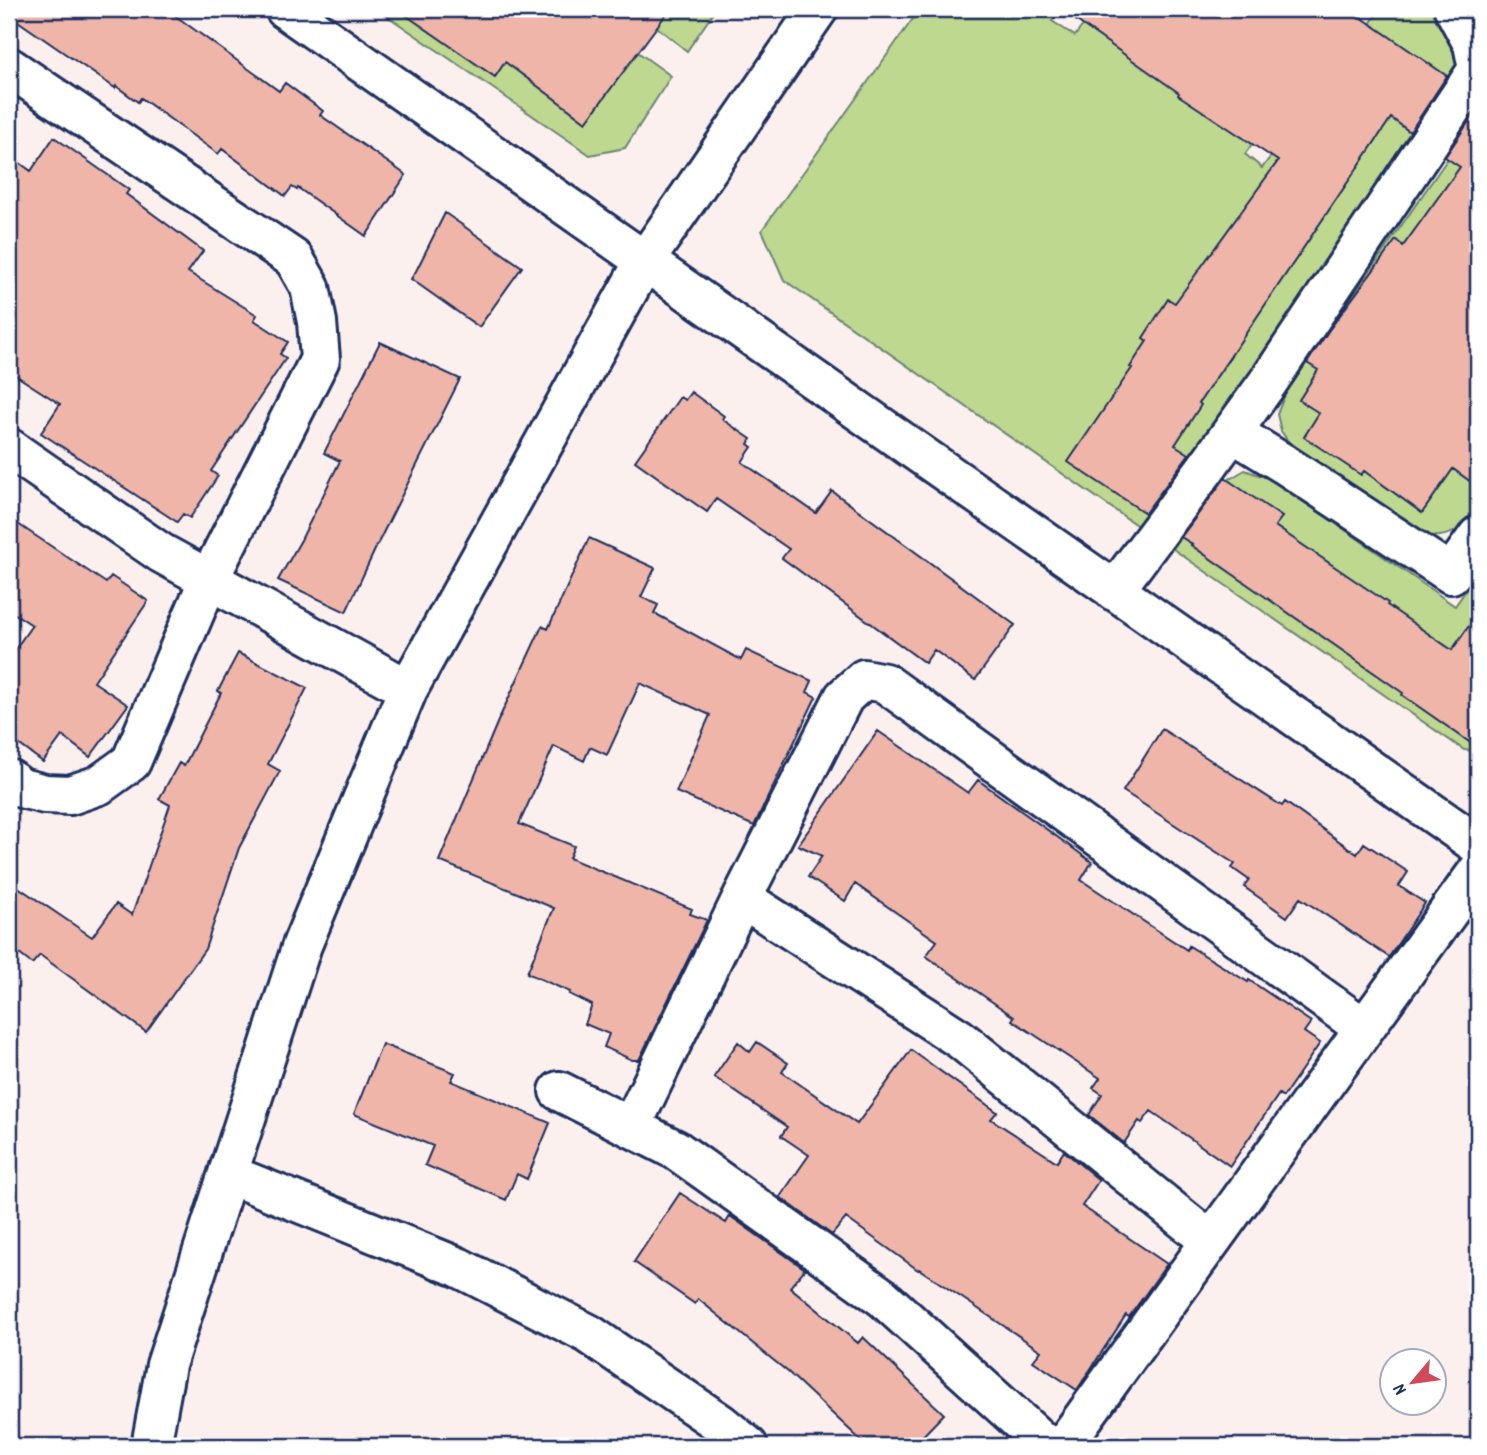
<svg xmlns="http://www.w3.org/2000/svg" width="1487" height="1455" viewBox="0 0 1487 1455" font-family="Dekko,sans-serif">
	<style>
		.green { fill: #bed88f; stroke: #6c8476; stroke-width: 2 }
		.building { fill: #efb5a9; stroke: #1b2f5e; stroke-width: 2 }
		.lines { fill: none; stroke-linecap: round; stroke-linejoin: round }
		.minor-casing { stroke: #1b2f5e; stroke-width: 44 }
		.minor { stroke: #fff; stroke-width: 38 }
	</style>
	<rect width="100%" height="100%" fill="#fcf0ee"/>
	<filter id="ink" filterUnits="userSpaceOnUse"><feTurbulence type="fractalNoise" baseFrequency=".0143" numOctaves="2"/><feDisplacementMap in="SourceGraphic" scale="14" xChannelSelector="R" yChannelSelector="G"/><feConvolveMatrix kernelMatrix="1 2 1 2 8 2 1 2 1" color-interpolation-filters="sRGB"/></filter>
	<g filter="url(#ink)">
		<path class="green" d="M 377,9 L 578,9 L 671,76 L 625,148 L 590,155 Z
			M 634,9 L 716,9 L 687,51 Z
			M 920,9 L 1061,9 L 1052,21 L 1075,36 L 1095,9 L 1347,9 L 1245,154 L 1262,168 L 1381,9 L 1432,9 L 1453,49 L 1458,76 L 1253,369 L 1187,460 L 1142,529 L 784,280 L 762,230 Z
			M 1478,115 L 1478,511 C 1470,523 1455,534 1440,536 C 1435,537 1428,535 1422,534 L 1293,448 L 1281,431 L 1277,414 L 1286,392 Z
			M 1245,470 L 1273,480 L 1455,606 L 1478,573 L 1478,751 L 1464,750 L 1173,549 L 1221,484 Z"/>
		<path class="building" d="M 9,9 L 166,9 L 279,91 L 285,83 L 323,111 L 320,115 L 406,175 L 366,236 L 298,188 L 297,190 L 292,187 L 285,196 L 222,149 L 218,154 L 141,98 L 138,102 L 116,86 L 115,88 L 9,15 Z
			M 397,9 L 670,9 L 586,122 L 505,62 L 495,77 Z
			M 1060,9 L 1349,9 L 1447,76 L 1410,132 L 1391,118 L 1199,403 L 1201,405 L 1175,445 L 1189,454 L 1145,513 L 1068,462 L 1132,368 L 1130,367 L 1147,341 L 1143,338 L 1168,299 L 1175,303 L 1278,161 L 1178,95 L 1179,93 Z
			M 1478,108 L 1478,487 L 1453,469 L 1422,513 L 1364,471 L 1361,475 L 1304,437 L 1319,413 L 1299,400 L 1318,370 L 1307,363 L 1329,330 L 1396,240 L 1403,246 L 1460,167 L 1445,157 Z
			M 54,137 L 129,190 L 126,194 L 203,251 L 188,272 L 257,315 L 254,320 L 288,342 L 280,354 L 286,358 L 211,471 L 218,476 L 190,518 L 183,514 L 177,522 L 41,433 L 60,404 L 9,371 L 9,155 L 31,171 Z
			M 445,213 L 522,267 L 479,327 L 411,279 L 416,271 Z
			M 380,342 L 460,379 L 380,539 L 346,612 L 278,580 L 301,540 L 340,461 L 324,453 Z
			M 691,392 L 724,416 L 722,419 L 751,439 L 748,444 L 752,447 L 742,462 L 816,513 L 832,491 L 1015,625 L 975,680 L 934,650 L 925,663 L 782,558 L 789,549 L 716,499 L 707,512 L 635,461 L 680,397 L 685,400 Z
			M 1225,478 L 1282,517 L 1275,526 L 1388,603 L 1387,605 L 1452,650 L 1478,613 L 1478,748 L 1402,695 L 1403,693 L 1191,545 L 1192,544 L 1181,537 Z
			M 9,518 L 106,583 L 111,576 L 148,601 L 94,682 L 128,705 L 90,757 L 62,736 L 43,762 L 9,737 L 9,658 L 32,625 L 9,610 Z
			M 589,538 L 655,568 L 641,597 L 658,605 L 654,613 L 741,660 L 746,650 L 812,681 L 807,692 L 816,697 L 754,826 L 676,792 L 710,715 L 640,683 L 607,755 L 590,747 L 584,761 L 554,746 L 519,824 L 574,846 L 569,858 L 692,909 L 690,914 L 707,920 L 639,1060 L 632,1060 L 604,1047 L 609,1034 L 585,1024 L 592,1005 L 569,994 L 570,992 L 527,973 L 554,908 L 439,861 L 498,721 L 542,626 L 548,629 Z
			M 238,653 L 307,688 L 268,764 L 280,771 L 239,848 L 205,949 L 146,1032 L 40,955 L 32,964 L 9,946 L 9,881 L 92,937 L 116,904 L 132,915 L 170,805 L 159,799 L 179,763 L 184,766 L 221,693 L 218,691 Z
			M 1162,729 L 1282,806 L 1285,802 L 1357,854 L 1364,843 L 1408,872 L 1399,886 L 1425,903 L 1389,957 L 1300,898 L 1287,917 L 1244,887 L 1249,880 L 1232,868 L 1235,864 L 1123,791 Z
			M 878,731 L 968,793 L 978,780 L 1092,862 L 1081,880 L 1187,950 L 1189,946 L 1248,982 L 1249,980 L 1311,1022 L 1304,1032 L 1320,1043 L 1283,1097 L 1279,1094 L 1230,1166 L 1151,1111 L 1142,1123 L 1139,1121 L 1124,1143 L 1089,1115 L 1102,1094 L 1093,1088 L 1100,1078 L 1012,1020 L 1014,1017 L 926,956 L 937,941 L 855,884 L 845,901 L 808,877 L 822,856 L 798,845 Z
			M 738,1042 L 750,1052 L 757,1042 L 788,1063 L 782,1072 L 857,1124 L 911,1050 L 997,1112 L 991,1119 L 1057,1162 L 1064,1151 L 1099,1180 L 1082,1206 L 1167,1264 L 1129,1317 L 1126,1315 L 1077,1390 L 1033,1361 L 1041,1351 L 919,1269 L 918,1270 L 846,1218 L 832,1235 L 780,1197 L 809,1155 L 781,1136 L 787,1127 L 714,1077 Z
			M 382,1044 L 455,1073 L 451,1081 L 550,1123 L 527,1179 L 517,1174 L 506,1200 L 425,1165 L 433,1146 L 354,1114 Z
			M 680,1193 L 726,1223 L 730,1216 L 805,1269 L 790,1287 L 858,1343 L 863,1337 L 944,1414 L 913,1446 L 867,1446 L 788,1372 L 698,1299 L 695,1304 L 634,1262 Z"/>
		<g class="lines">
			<defs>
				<path id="minor" d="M 285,9 L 1478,845
					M 9,67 L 294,259 L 310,287 L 317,322 L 320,359 L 209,579 L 131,762 L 99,785 L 70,795 L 45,794 L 21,788 L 9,779
					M 1232,432 L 1284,464 L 1451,574 L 1478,536
					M 9,448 L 161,553 L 408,689
					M 1114,591 L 1203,472 L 1269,381 L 1478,69 L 1473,44 L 1454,9
					M 742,898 L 960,1039 L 1210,1241
					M 559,1091 L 676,1150 L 882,1297 L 1047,1446
					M 631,1127 L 742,898 L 844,697 L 864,679 L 885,683 L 1364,1028
					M 228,1174 L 458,1267 L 589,1334 L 721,1424 L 748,1446
					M 151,1446 L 166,1365 L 302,945 L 408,689 L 644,262 L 818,9
					M 1063,1446 L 1478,871"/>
			</defs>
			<use href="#minor" class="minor-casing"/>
			<use href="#minor" class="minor"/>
		</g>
	</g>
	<rect width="1487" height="1455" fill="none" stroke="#fff" stroke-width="35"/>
	<rect x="18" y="18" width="1452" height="1420" fill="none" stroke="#1b2f5e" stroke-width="2.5" filter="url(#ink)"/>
	<g transform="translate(1413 1382) rotate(241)"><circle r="33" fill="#ffffff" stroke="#a4acbf" stroke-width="2"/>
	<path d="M0-5L12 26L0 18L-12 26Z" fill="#d1495b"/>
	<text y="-10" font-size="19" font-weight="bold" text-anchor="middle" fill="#1b2f5e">N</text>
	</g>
</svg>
